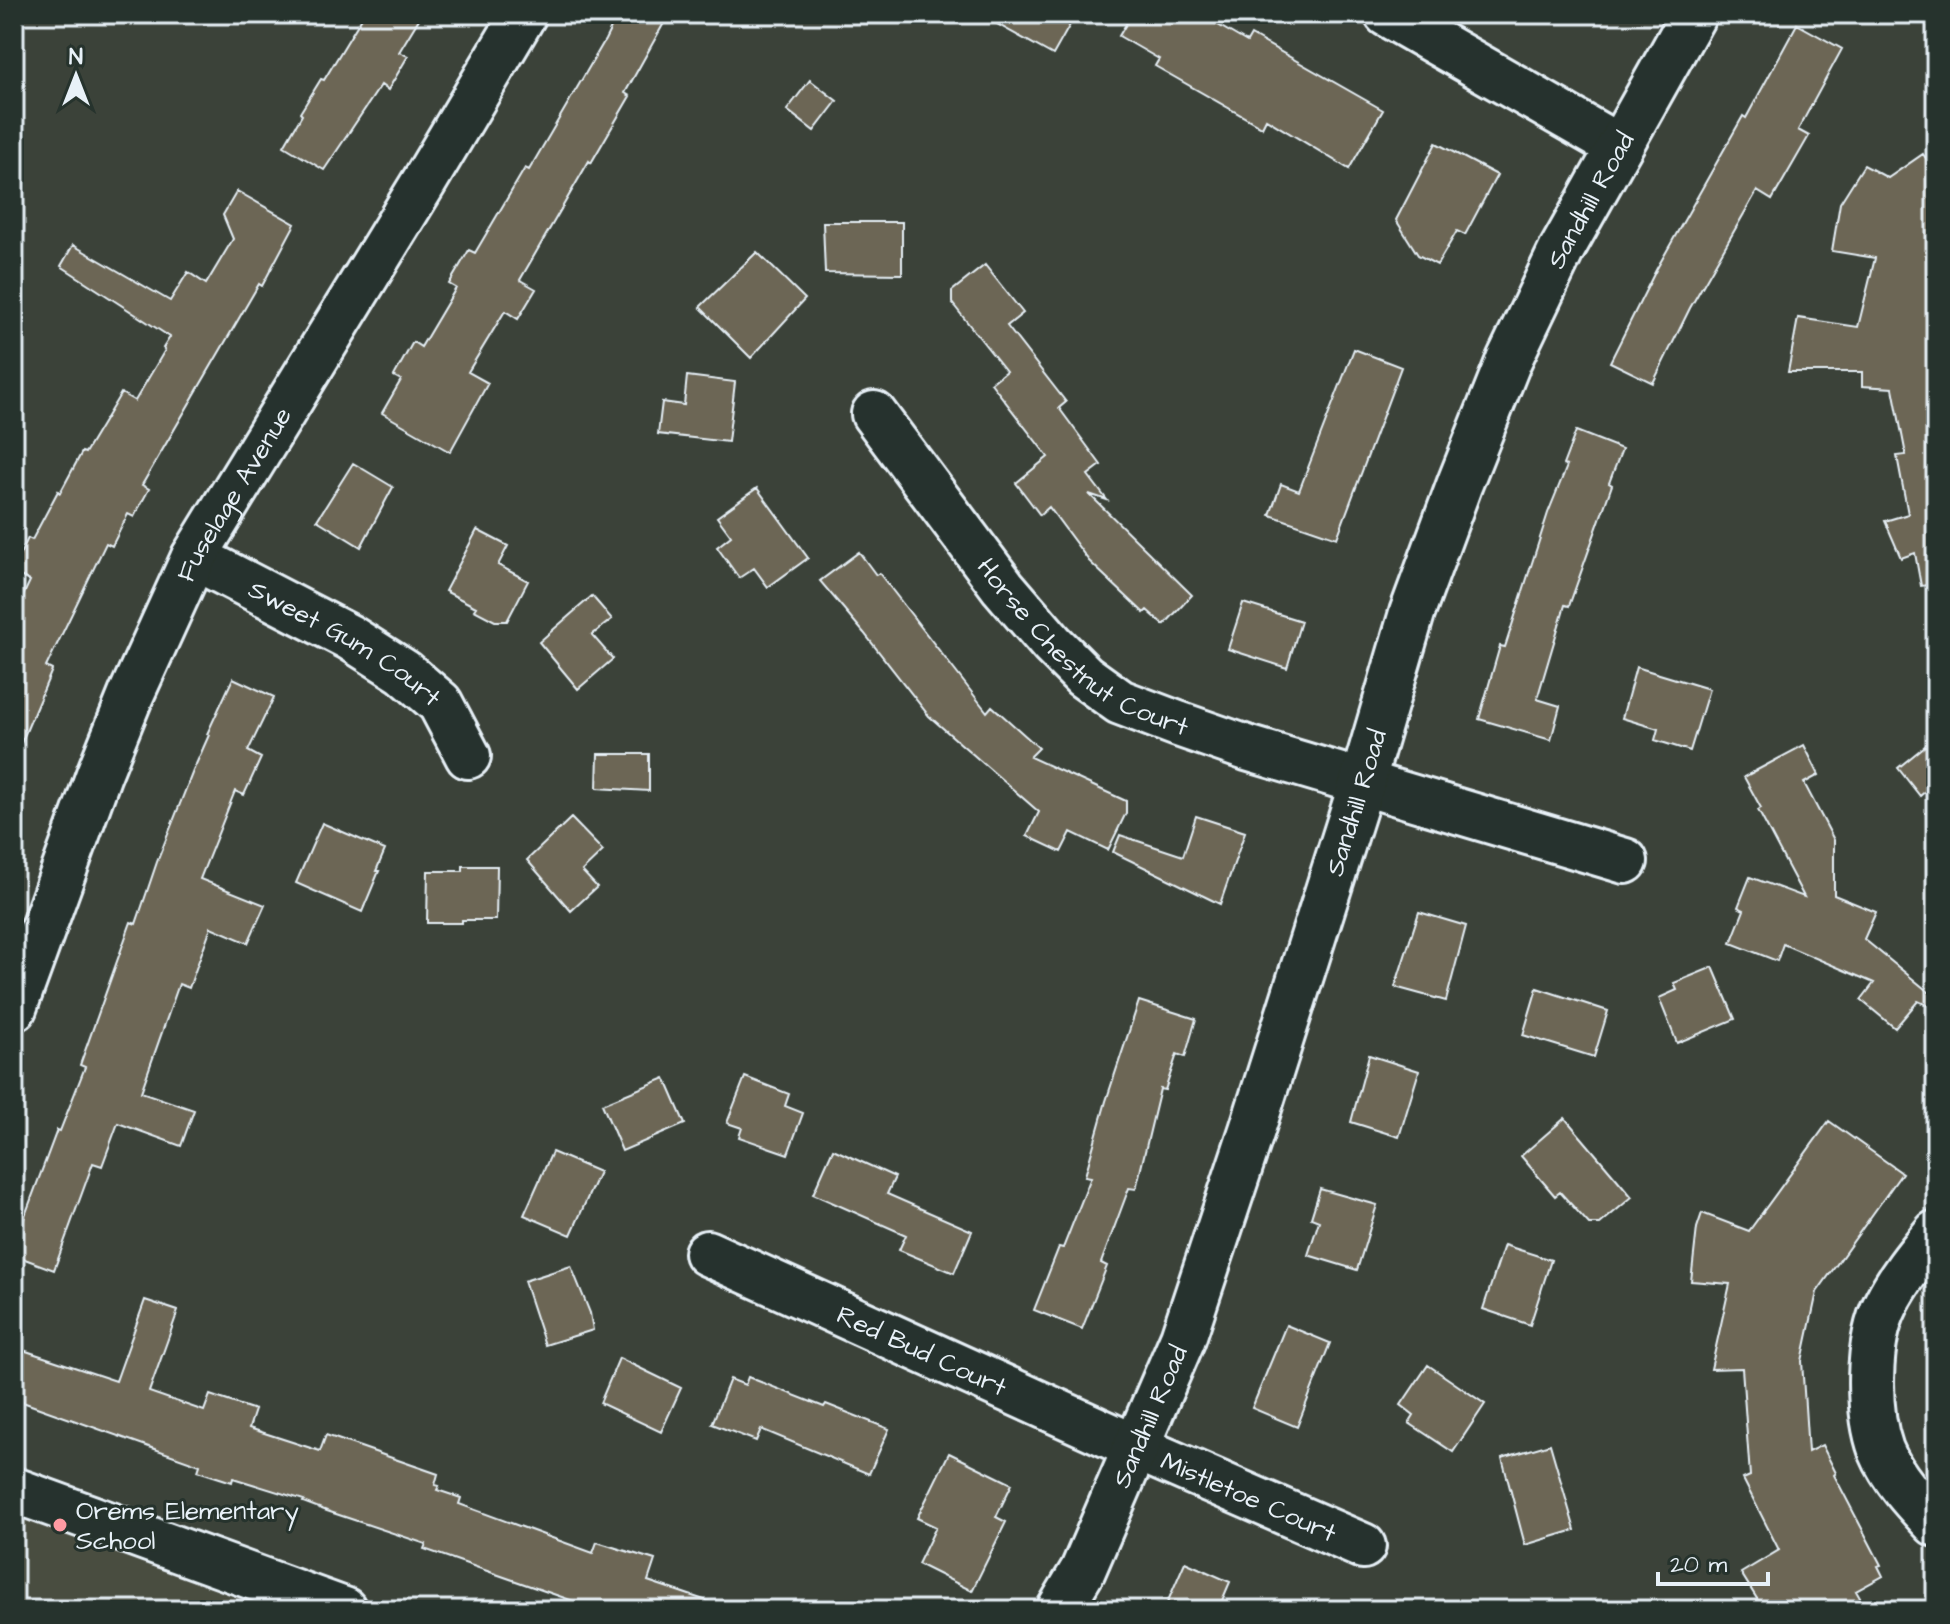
<svg xmlns="http://www.w3.org/2000/svg" width="1950" height="1624" viewBox="0 0 1950 1624" font-family="'Architects Daughter',sans-serif">
	<style>
		.built { fill: #4a4d41 }
		.building { fill: #6c6654; stroke: #e8f1f8; stroke-width: 2 }
		.lines { fill: none; stroke-linecap: round; stroke-linejoin: round }
		.minor-casing { stroke: #e8f1f8; stroke-width: 50 }
		.minor { stroke: #26332d; stroke-width: 44 }
		.poi-dot { fill: #ff9aa2; stroke: #26332d; stroke-width: 3 }
		.labels { text-anchor: middle; stroke-width: 6; stroke-linejoin: round; paint-order: stroke }
		.street-label { font-size: 26px; fill: #e8f1f8; stroke: #26332d }
		.poi-label { font-size: 26px; fill: #e8f1f8; stroke: #26332d; text-anchor: start }
	</style>
	<rect width="100%" height="100%" fill="#3b4239"/>
	<filter id="ink" filterUnits="userSpaceOnUse"><feTurbulence type="fractalNoise" baseFrequency=".0125" numOctaves="2"/><feDisplacementMap in="SourceGraphic" scale="16" xChannelSelector="R" yChannelSelector="G"/><feConvolveMatrix kernelMatrix="1 2 1 2 8 2 1 2 1" color-interpolation-filters="sRGB"/></filter>
	<g filter="url(#ink)">
		<path class="built" d="M 14,1494 L 338,1610 L 14,1610 Z"/>
		<path class="building" d="M 364,14 L 422,14 L 399,52 L 408,56 L 388,90 L 381,85 L 324,170 L 284,146 L 302,115 L 300,113 L 321,79 L 324,80 Z
			M 618,14 L 669,14 L 625,93 L 630,96 L 591,163 L 589,161 L 520,280 L 536,289 L 518,319 L 505,311 L 468,372 L 488,383 L 450,452 L 382,413 L 401,380 L 394,376 L 413,342 L 421,347 L 456,288 L 449,284 L 469,250 L 475,253 L 525,168 L 529,170 L 605,40 Z
			M 979,14 L 1076,14 L 1053,55 Z
			M 1132,14 L 1199,14 L 1247,42 L 1251,35 L 1383,110 L 1349,169 L 1266,119 L 1262,127 L 1155,66 L 1159,59 L 1119,36 Z
			M 1797,24 L 1842,49 L 1798,130 L 1809,136 L 1772,200 L 1757,191 L 1690,308 L 1653,383 L 1610,362 L 1656,270 L 1743,116 L 1746,118 Z
			M 810,80 L 837,101 L 814,131 L 787,110 Z
			M 1436,143 L 1497,175 L 1465,235 L 1457,231 L 1437,265 L 1418,255 L 1396,220 Z
			M 1923,154 L 1936,172 L 1936,584 L 1921,586 L 1915,553 L 1901,558 L 1885,521 L 1908,514 L 1897,456 L 1906,455 L 1893,388 L 1862,386 L 1862,372 L 1788,372 L 1798,318 L 1858,327 L 1875,258 L 1832,251 L 1840,203 L 1864,165 L 1888,178 Z
			M 237,191 L 295,224 L 262,286 L 259,284 L 142,485 L 149,489 L 134,517 L 128,514 L 112,546 L 106,543 L 46,667 L 52,670 L 14,760 L 14,615 L 30,581 L 14,573 L 14,567 L 28,538 L 32,540 L 58,491 L 60,493 L 82,452 L 85,453 L 121,393 L 135,401 L 165,350 L 163,348 L 170,337 L 61,266 L 73,245 L 170,301 L 188,272 L 206,284 L 233,239 L 223,215 Z
			M 823,222 L 902,222 L 902,274 L 825,273 Z
			M 757,252 L 805,299 L 751,358 L 700,307 Z
			M 985,265 L 1023,313 L 1007,326 L 1066,402 L 1059,408 L 1101,465 L 1088,475 L 1107,500 L 1089,494 L 1192,595 L 1164,625 L 1147,610 L 1144,613 L 1089,561 L 1049,507 L 1040,515 L 1016,483 L 1048,457 L 991,383 L 1006,371 L 952,303 L 952,291 Z
			M 1354,349 L 1401,367 L 1337,538 L 1270,515 L 1281,484 L 1299,491 Z
			M 687,376 L 735,382 L 728,442 L 658,434 L 662,402 L 684,405 Z
			M 1576,431 L 1622,449 L 1609,483 L 1612,485 L 1569,606 L 1565,605 L 1537,699 L 1560,706 L 1551,740 L 1479,719 L 1500,646 L 1505,647 L 1548,513 L 1567,466 L 1563,465 Z
			M 353,463 L 393,487 L 361,547 L 317,520 Z
			M 757,488 L 808,558 L 768,587 L 754,568 L 739,578 L 717,547 L 731,536 L 717,517 Z
			M 477,530 L 508,546 L 498,565 L 528,581 L 507,621 L 495,621 L 474,610 L 476,607 L 445,591 Z
			M 859,552 L 876,575 L 879,573 L 987,712 L 992,706 L 1039,748 L 1030,757 L 1126,801 L 1126,813 L 1108,850 L 1071,832 L 1061,852 L 1027,836 L 1039,812 L 929,716 L 864,633 L 820,581 Z
			M 592,596 L 612,619 L 592,635 L 613,659 L 578,689 L 539,642 Z
			M 1243,603 L 1301,621 L 1287,668 L 1228,649 Z
			M 1636,667 L 1709,689 L 1690,751 L 1655,740 L 1658,729 L 1622,718 Z
			M 233,678 L 274,697 L 248,751 L 261,758 L 244,795 L 235,791 L 200,879 L 265,905 L 248,943 L 211,927 L 189,988 L 179,984 L 141,1092 L 194,1110 L 181,1146 L 118,1123 L 102,1166 L 93,1163 L 54,1270 L 14,1255 L 14,1245 L 57,1130 L 60,1131 L 85,1067 L 80,1065 L 131,922 L 136,924 L 157,862 L 193,771 L 209,735 L 207,734 Z
			M 1936,737 L 1936,782 L 1920,796 L 1898,768 Z
			M 1804,745 L 1819,775 L 1804,783 L 1834,840 L 1834,895 L 1876,912 L 1864,939 L 1936,998 L 1936,1009 L 1918,1001 L 1895,1028 L 1861,1000 L 1874,983 L 1783,944 L 1777,961 L 1731,943 L 1744,910 L 1738,907 L 1750,877 L 1804,897 L 1758,810 L 1761,808 L 1744,777 Z
			M 598,754 L 649,754 L 649,791 L 597,788 Z
			M 1196,816 L 1245,832 L 1220,904 L 1113,852 L 1120,835 L 1183,856 Z
			M 571,818 L 603,851 L 582,871 L 597,887 L 571,911 L 527,860 Z
			M 322,823 L 385,850 L 376,871 L 379,871 L 362,912 L 296,883 Z
			M 463,866 L 497,866 L 496,920 L 462,920 L 462,923 L 427,923 L 428,871 L 463,871 Z
			M 1419,912 L 1466,926 L 1446,1001 L 1395,987 Z
			M 1713,967 L 1735,1019 L 1677,1043 L 1659,998 L 1677,990 L 1674,983 Z
			M 1537,988 L 1608,1011 L 1594,1057 L 1523,1035 Z
			M 1139,1001 L 1196,1019 L 1185,1057 L 1177,1054 L 1165,1090 L 1160,1089 L 1136,1189 L 1129,1188 L 1101,1263 L 1107,1266 L 1082,1329 L 1034,1310 L 1059,1247 L 1063,1248 L 1091,1177 L 1085,1176 L 1106,1101 Z
			M 1369,1055 L 1419,1071 L 1399,1137 L 1351,1122 Z
			M 745,1077 L 789,1094 L 785,1106 L 803,1113 L 788,1154 L 739,1137 L 742,1128 L 727,1123 Z
			M 665,1078 L 685,1124 L 622,1151 L 602,1104 Z
			M 1565,1118 L 1632,1197 L 1600,1224 L 1589,1224 L 1560,1192 L 1555,1196 L 1521,1156 Z
			M 1829,1121 L 1902,1173 L 1817,1292 L 1802,1361 L 1808,1452 L 1822,1445 L 1836,1473 L 1834,1475 L 1881,1565 L 1878,1566 L 1883,1576 L 1856,1591 L 1867,1610 L 1764,1610 L 1741,1573 L 1779,1550 L 1743,1479 L 1750,1476 L 1742,1368 L 1711,1369 L 1730,1284 L 1691,1281 L 1697,1228 L 1702,1213 L 1749,1231 Z
			M 833,1149 L 895,1177 L 887,1194 L 972,1231 L 954,1273 L 899,1250 L 906,1235 L 813,1194 Z
			M 552,1152 L 599,1172 L 571,1235 L 524,1215 Z
			M 1320,1189 L 1377,1205 L 1357,1270 L 1308,1255 L 1319,1221 L 1311,1218 Z
			M 1504,1245 L 1551,1260 L 1530,1325 L 1483,1309 Z
			M 571,1266 L 590,1313 L 593,1330 L 545,1345 L 524,1281 Z
			M 145,1300 L 178,1311 L 149,1392 L 204,1411 L 210,1395 L 255,1410 L 249,1428 L 320,1451 L 326,1435 L 438,1474 L 435,1485 L 439,1486 L 437,1490 L 461,1498 L 459,1504 L 593,1553 L 597,1542 L 655,1560 L 648,1581 L 719,1605 L 719,1610 L 599,1610 L 424,1549 L 426,1544 L 327,1511 L 303,1502 L 304,1500 L 233,1478 L 232,1482 L 198,1471 L 200,1465 L 14,1399 L 14,1347 L 116,1381 Z
			M 1286,1325 L 1330,1343 L 1297,1427 L 1252,1408 Z
			M 619,1358 L 681,1388 L 661,1432 L 600,1403 Z
			M 1428,1365 L 1485,1404 L 1453,1452 L 1409,1423 L 1414,1415 L 1401,1405 Z
			M 748,1377 L 824,1407 L 826,1404 L 889,1429 L 869,1474 L 761,1429 L 756,1441 L 712,1424 L 730,1379 L 745,1385 Z
			M 1550,1444 L 1575,1530 L 1525,1545 L 1502,1458 Z
			M 949,1453 L 1012,1484 L 996,1517 L 1006,1522 L 972,1591 L 918,1564 L 936,1527 L 917,1518 Z
			M 1185,1562 L 1230,1582 L 1218,1610 L 1164,1610 Z"/>
		<g class="lines">
			<defs>
				<g id="minor">
					<path d="M 1387,14 L 1619,147"/>
					<path id="s1" d="M 874,414 L 1003,587 L 1052,644 L 1084,676 L 1120,702 L 1178,724 L 1247,748 L 1625,861"/>
					<path id="s2" d="M 194,557 L 349,637 L 404,672 L 440,703 L 468,756"/>
					<path id="s3" d="M 14,1008 L 99,774 L 131,695 L 194,557 L 424,182 L 524,14"/>
					<path d="M 1936,1233 C 1918,1255 1899,1278 1886,1304 C 1867,1341 1867,1411 1881,1450 C 1893,1479 1915,1502 1936,1524"/>
					<path id="s4" d="M 707,1253 L 1135,1447 L 1363,1546"/>
					<path d="M 14,1490 L 344,1610"/>
					<path id="s5" d="M 1059,1610 L 1083,1570 L 1183,1338 L 1252,1130 L 1362,783 L 1412,613 L 1460,483 L 1509,360 L 1561,251 L 1694,14"/>
				</g>
			</defs>
			<use href="#minor" class="minor-casing"/>
			<use href="#minor" class="minor"/>
		</g>
	</g>
	<circle class="poi-dot" cx="60" cy="1525" r="8"/>
	<g class="labels">
		<g class="street-label">
			<text dy="9" stroke="none"><textPath href="#s5" startOffset="1510">Sandhill Road</textPath></text>
			<text dy="9" stroke="none"><textPath href="#s3" startOffset="560">Fuselage Avenue</textPath></text>
			<text dy="9" stroke="none"><textPath href="#s1" startOffset="318">Horse Chestnut Court</textPath></text>
			<text dy="9" stroke="none"><textPath href="#s2" startOffset="174">Sweet Gum Court</textPath></text>
			<text dy="9" stroke="none"><textPath href="#s5" startOffset="862">Sandhill Road</textPath></text>
			<text dy="9" stroke="none"><textPath href="#s4" startOffset="236">Red Bud Court</textPath></text>
			<text dy="9" stroke="none"><textPath href="#s5" startOffset="214">Sandhill Road</textPath></text>
			<text dy="9" stroke="none"><textPath href="#s4" startOffset="594">Mistletoe Court</textPath></text>
		</g>
		<g class="poi-label">
			<text x="76" y="1519">Orems Elementary<tspan x="76" dy="30">School</tspan></text>
		</g>
	</g>
	<rect width="1950" height="1624" fill="none" stroke="#26332d" stroke-width="48"/>
	<rect x="24" y="24" width="1902" height="1576" fill="none" stroke="#e8f1f8" stroke-width="3" filter="url(#ink)"/>
	<g transform="translate(76 76)" stroke="#26332d" stroke-width="6" paint-order="stroke">
	<path d="M0-6L14 30L0 20L-14 30Z" fill="#e8f1f8"/>
	<text y="-12" font-size="22" font-weight="bold" text-anchor="middle" fill="#e8f1f8">N</text>
	</g>
	<path d="M1658 1572v12h110v-12" fill="none" stroke="#e8f1f8" stroke-width="4"/>
	<text x="1670" y="1572" font-size="24" fill="#e8f1f8" stroke="#26332d" stroke-width="6" paint-order="stroke">20 m</text>
</svg>
